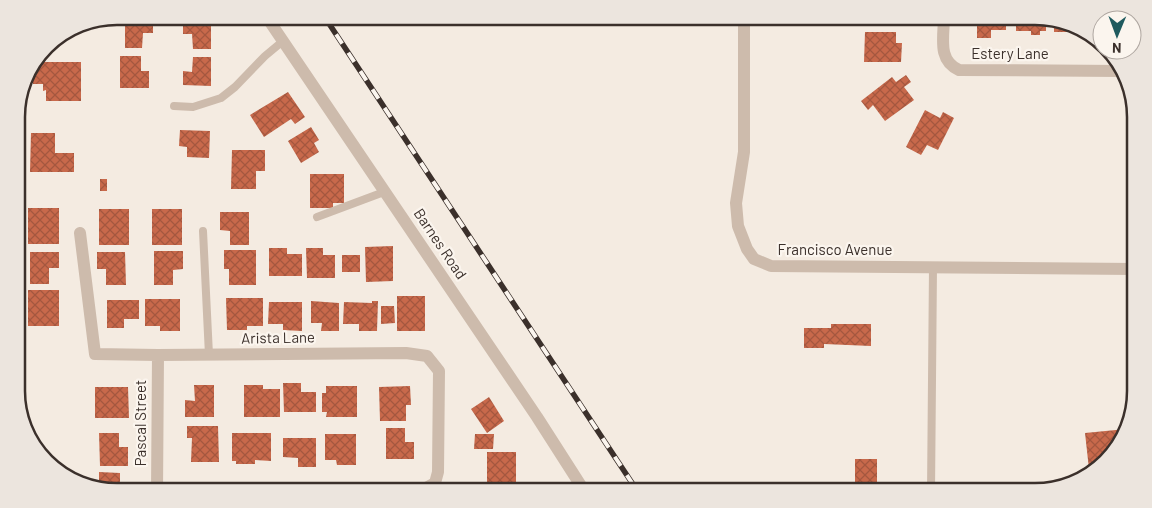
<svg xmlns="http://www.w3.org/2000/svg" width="1152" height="508" viewBox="0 0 1152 508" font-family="Barlow,sans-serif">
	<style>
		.building { fill: url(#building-cross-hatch) }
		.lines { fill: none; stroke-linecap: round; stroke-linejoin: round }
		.lane { stroke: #cdbbac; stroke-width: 8 }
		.street { stroke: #cdbbac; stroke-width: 12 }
		.rail-casing { stroke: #3b302b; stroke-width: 5.5 }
		.rail { stroke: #fbf5ee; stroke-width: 4; stroke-dasharray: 11; stroke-linecap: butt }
		.labels { text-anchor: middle; stroke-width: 4.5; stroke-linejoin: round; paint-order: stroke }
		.street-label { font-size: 15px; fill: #3b302b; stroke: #fbf5ee }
		.rim { fill: none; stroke: #3b302b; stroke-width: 2.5 }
	</style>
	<defs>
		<pattern id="building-cross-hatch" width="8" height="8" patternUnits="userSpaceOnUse" patternTransform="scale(1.25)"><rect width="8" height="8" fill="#c8694b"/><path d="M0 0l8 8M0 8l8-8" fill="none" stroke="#a4573f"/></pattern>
	</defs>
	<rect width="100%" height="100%" fill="#f4ebe1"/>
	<path class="building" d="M 793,16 L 837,16 L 836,22 L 793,21 Z
		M 870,16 L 906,16 L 906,19 L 870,19 Z
		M 977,16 L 1006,16 L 1006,30 L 991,30 L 991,38 L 977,38 Z
		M 1016,16 L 1035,16 L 1046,18 L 1046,31 L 1040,31 L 1040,35 L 1031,35 L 1031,31 L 1016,31 Z
		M 125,19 L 153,19 L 153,33 L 143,33 L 142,48 L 125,48 Z
		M 183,20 L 211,20 L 211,49 L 193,49 L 192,34 L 183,34 Z
		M 1054,20 L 1074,24 L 1087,34 L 1076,34 L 1076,29 L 1070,29 L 1070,32 L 1054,32 Z
		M 865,32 L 896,32 L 896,43 L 902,43 L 901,62 L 864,62 Z
		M 62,34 L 66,41 L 45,54 L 43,51 L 50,41 Z
		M 120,56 L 141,56 L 141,71 L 149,71 L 149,88 L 120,88 Z
		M 193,57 L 211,57 L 211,86 L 183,85 L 183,71 L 192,72 Z
		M 34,62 L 81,62 L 81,101 L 46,101 L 46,90 L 43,91 L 43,84 L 33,84 L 33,64 Z
		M 906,75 L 911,82 L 904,87 L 914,100 L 885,121 L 873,105 L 868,110 L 861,101 L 892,77 L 896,82 Z
		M 288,92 L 305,117 L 295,124 L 291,119 L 264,137 L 250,115 Z
		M 925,110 L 940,118 L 943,112 L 954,118 L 938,150 L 927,145 L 921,155 L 906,147 Z
		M 311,127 L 319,140 L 314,143 L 319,152 L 301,163 L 288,141 Z
		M 180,130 L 210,131 L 209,158 L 187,157 L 187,147 L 179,146 Z
		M 31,133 L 55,133 L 55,153 L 74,153 L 74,172 L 30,172 Z
		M 232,150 L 265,150 L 265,171 L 256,171 L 256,189 L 231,189 Z
		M 310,174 L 344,174 L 344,203 L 333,203 L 333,208 L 310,208 Z
		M 100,179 L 107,179 L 107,191 L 100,191 Z
		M 28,208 L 59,208 L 59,244 L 28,244 Z
		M 99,209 L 129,209 L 129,245 L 99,245 Z
		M 152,209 L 182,209 L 182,245 L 152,245 Z
		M 220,212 L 249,212 L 249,245 L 230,245 L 230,231 L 220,230 Z
		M 393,246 L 393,281 L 366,282 L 365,247 Z
		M 269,248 L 287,248 L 287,254 L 302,254 L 302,276 L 269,276 Z
		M 306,248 L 323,248 L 323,255 L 335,255 L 335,278 L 307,278 Z
		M 224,250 L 256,250 L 256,285 L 229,285 L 229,269 L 224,269 Z
		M 154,251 L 183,251 L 183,269 L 173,270 L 173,285 L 154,285 Z
		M 30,252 L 59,252 L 59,268 L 49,268 L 49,284 L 30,284 Z
		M 97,252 L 125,252 L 126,285 L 106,285 L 106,269 L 97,269 Z
		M 342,255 L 360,255 L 360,272 L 342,272 Z
		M 28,290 L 59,290 L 59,326 L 28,326 Z
		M 397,296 L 425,296 L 425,331 L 397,331 Z
		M 226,298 L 263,298 L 263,326 L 247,326 L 247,330 L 227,330 Z
		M 145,299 L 180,299 L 180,331 L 160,331 L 160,326 L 145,326 Z
		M 107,300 L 139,300 L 139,319 L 124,319 L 124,328 L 107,328 Z
		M 311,301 L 339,303 L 339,331 L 321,331 L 322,323 L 311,323 Z
		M 372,301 L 378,301 L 377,331 L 359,331 L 359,324 L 343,324 L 344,302 L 372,303 Z
		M 269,302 L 302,302 L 302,331 L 283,330 L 283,324 L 268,324 Z
		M 381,306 L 394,306 L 395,323 L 381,324 Z
		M 831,324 L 871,324 L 871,346 L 824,344 L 824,348 L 804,348 L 804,328 L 831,328 Z
		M 283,383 L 301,383 L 301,392 L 316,392 L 316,412 L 284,412 Z
		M 194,385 L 214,385 L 214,417 L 185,417 L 185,400 L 195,401 Z
		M 244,385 L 263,385 L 263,389 L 280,389 L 280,417 L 244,417 Z
		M 326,386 L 357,386 L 357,417 L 326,417 L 327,412 L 322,412 L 322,393 L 326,393 Z
		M 410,386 L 411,405 L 406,405 L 406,421 L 380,421 L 379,387 Z
		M 95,387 L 128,387 L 129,418 L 95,418 Z
		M 489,397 L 504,421 L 487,433 L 471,409 Z
		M 187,426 L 218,426 L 219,462 L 191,462 L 192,438 L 187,438 Z
		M 386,428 L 405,428 L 405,442 L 414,442 L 414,459 L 386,459 Z
		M 1126,429 L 1127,432 L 1097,468 L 1089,469 L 1085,433 Z
		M 99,433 L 119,433 L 119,447 L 128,447 L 128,466 L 100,466 Z
		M 232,433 L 271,433 L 271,461 L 255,460 L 255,464 L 236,464 L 236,461 L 232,461 Z
		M 325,434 L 356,434 L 356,465 L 337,465 L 336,460 L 325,460 Z
		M 475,434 L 494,434 L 493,449 L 474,449 Z
		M 283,438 L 316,438 L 316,467 L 298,467 L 298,458 L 283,457 Z
		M 487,452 L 516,452 L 516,489 L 487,489 Z
		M 855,459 L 877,459 L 877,492 L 855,492 Z
		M 99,472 L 120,473 L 120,488 L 128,488 L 128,492 L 117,492 L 99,488 Z"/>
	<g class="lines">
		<path class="lane" d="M 174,106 L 193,107 L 221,98 L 235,87 L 265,56 L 283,41
			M 317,217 L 384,192
			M 203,231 L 209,355
			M 435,483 L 449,492
			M 931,492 L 933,267"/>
		<path class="street" d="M 266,16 L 537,417 L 585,492
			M 744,16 L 744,152 L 736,203 L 738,226 L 747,249 L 754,259 L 771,266 L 1135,269
			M 944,16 C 944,37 937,60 959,70 L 1121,71
			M 80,233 L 95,354 L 158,355 L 406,353 L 427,356 L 439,371 L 438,472 L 435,483 L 424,489 L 411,492
			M 157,491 L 362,492
			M 157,492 L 158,355"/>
		<defs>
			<path id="rail" d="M 324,16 L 638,492"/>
		</defs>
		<use href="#rail" class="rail-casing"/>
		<use href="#rail" class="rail"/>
	</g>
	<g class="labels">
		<g class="street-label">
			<text x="1010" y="59">Estery Lane</text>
			<text transform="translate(440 244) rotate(56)" y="5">Barnes Road</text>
			<text x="835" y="255">Francisco Avenue</text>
			<text transform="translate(278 338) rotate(-1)" y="5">Arista Lane</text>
			<text transform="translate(141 423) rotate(-90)" y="5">Pascal Street</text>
		</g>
	</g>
	<path d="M0 0H1152V508H0ZM117 25H1035A92 92 0 0 1 1127 117V391A92 92 0 0 1 1035 483H117A92 92 0 0 1 25 391V117A92 92 0 0 1 117 25Z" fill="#ece5de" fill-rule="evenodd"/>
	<path class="rim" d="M117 25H1035A92 92 0 0 1 1127 117V391A92 92 0 0 1 1035 483H117A92 92 0 0 1 25 391V117A92 92 0 0 1 117 25Z"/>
	<g transform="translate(1117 35) rotate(181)"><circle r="24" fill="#fbf5ee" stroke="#aea6a0"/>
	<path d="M0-4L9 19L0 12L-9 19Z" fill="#1f5a5e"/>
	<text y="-8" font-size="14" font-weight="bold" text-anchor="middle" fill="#3b302b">N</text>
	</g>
</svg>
